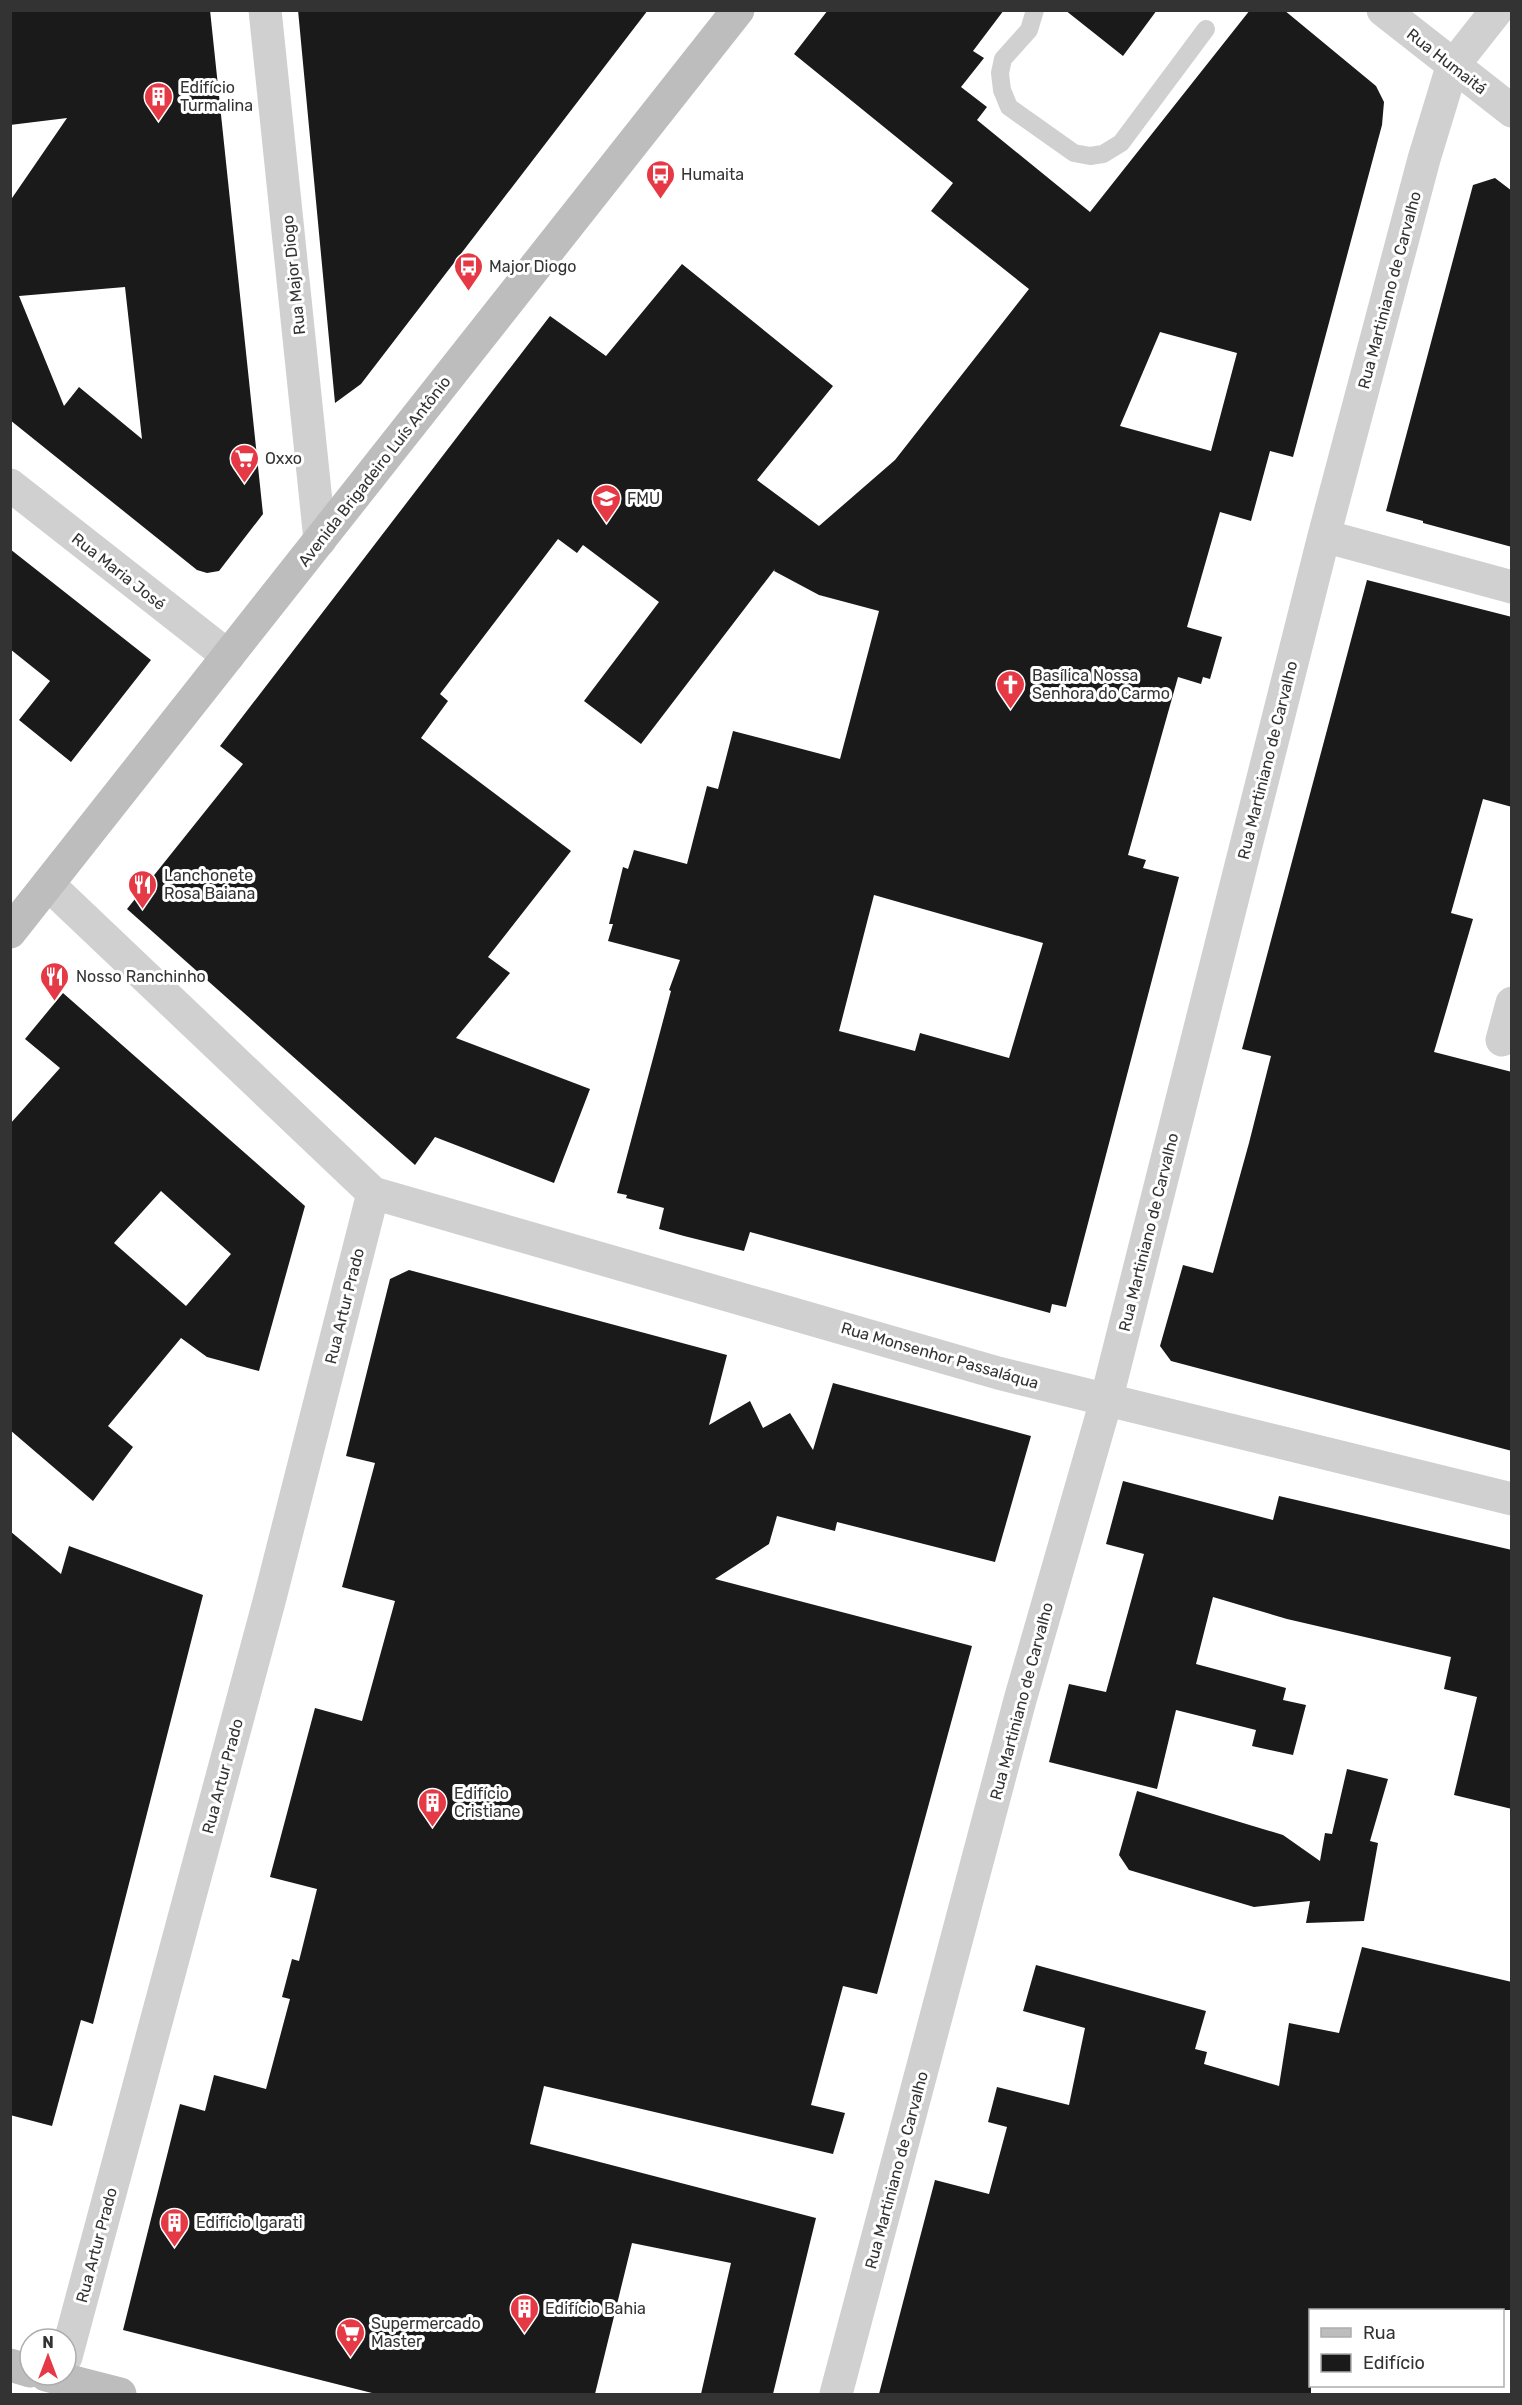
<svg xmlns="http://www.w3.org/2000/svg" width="1522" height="2405" viewBox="0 0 1522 2405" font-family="Rubik,sans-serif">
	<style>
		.building { fill: #1a1a1a; fill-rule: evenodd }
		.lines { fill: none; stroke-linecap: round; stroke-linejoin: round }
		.lane { stroke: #d0d0d0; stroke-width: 18 }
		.street { stroke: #d0d0d0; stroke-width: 33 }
		.secondary { stroke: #bdbdbd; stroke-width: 33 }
		.labels { text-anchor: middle; stroke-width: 6; stroke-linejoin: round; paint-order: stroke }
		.street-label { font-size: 16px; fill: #333; stroke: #fff }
		.poi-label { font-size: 16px; fill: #333; stroke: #fff; text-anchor: start }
	</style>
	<rect width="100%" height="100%" fill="#fff"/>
	<path class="building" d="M 10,10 L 210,10 L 263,514 L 219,571 L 207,573 L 197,570 L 10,420 L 10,201 L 67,118 L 10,125 ZM 125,287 L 142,439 L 79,387 L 64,406 L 19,296 Z
		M 298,10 L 648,10 L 361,384 L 335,403 Z
		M 828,10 L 1004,10 L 973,51 L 984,58 L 961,87 L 987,107 L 977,120 L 1090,212 L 1250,10 L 1284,10 L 1376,86 L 1384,102 L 1382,125 L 1293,457 L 1270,451 L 1251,521 L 1220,512 L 1187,627 L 1222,637 L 1210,679 L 1203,677 L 1201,684 L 1178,677 L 1128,855 L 1146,860 L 1143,868 L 1179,877 L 1066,1307 L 1052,1304 L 1050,1313 L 750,1232 L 744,1251 L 684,1236 L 659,1229 L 664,1208 L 626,1198 L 627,1195 L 617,1193 L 671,991 L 669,990 L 680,960 L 608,941 L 613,924 L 609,924 L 623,867 L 628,869 L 634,850 L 687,864 L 707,786 L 718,789 L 733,731 L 840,759 L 879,611 L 819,595 L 774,571 L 775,569 L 641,744 L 584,701 L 659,602 L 583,545 L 577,553 L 558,539 L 440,694 L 448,701 L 421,738 L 571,851 L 488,957 L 510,973 L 456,1038 L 590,1089 L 554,1183 L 435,1137 L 415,1165 L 127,909 L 243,764 L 220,746 L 550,316 L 606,356 L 682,264 L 833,386 L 757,480 L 819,526 L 895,460 L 1029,289 L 931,211 L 953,183 L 794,54 ZM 1160,332 L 1237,353 L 1211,451 L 1120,426 ZM 874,895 L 1043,943 L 1009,1058 L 920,1033 L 915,1051 L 839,1031 Z
		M 1065,10 L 1157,10 L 1123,56 Z
		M 1495,178 L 1512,191 L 1512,547 L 1423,523 L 1423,521 L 1386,511 L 1473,185 Z
		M 10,549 L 151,660 L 71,762 L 19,720 L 50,681 L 10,649 Z
		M 1367,580 L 1512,617 L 1512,807 L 1483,799 L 1451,913 L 1473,919 L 1434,1052 L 1512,1072 L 1512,1451 L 1171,1361 L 1160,1346 L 1183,1265 L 1213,1273 L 1249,1143 L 1271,1056 L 1242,1049 Z
		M 63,993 L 305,1206 L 259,1371 L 207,1357 L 181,1338 L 108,1426 L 133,1447 L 93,1501 L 10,1430 L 10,1124 L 60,1068 L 25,1039 ZM 161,1191 L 231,1254 L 186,1306 L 114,1243 Z
		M 409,1270 L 727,1355 L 709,1425 L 750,1401 L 763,1428 L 790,1413 L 813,1450 L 833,1383 L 1031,1436 L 995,1562 L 837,1522 L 835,1531 L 777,1516 L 769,1544 L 715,1579 L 972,1646 L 877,1994 L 843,1986 L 811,2105 L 845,2113 L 833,2154 L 544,2086 L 530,2144 L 816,2218 L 773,2394 L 701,2394 L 731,2263 L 632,2243 L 595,2394 L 376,2394 L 123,2330 L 180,2104 L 205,2111 L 214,2075 L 266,2089 L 290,1999 L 282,1997 L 292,1959 L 299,1961 L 317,1889 L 270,1877 L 315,1708 L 362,1721 L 395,1601 L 342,1587 L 375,1463 L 346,1456 L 390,1279 Z
		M 1123,1481 L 1273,1520 L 1279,1496 L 1512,1550 L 1512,1809 L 1454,1795 L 1477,1697 L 1444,1689 L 1451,1657 L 1287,1619 L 1213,1597 L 1196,1664 L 1286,1688 L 1283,1700 L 1306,1705 L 1293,1755 L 1252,1746 L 1256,1730 L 1176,1710 L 1157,1789 L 1049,1762 L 1069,1684 L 1106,1692 L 1144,1554 L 1106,1544 Z
		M 10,1531 L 61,1574 L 69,1546 L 203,1595 L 93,2024 L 81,2020 L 52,2126 L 10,2115 Z
		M 1347,1769 L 1388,1779 L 1370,1841 L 1378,1843 L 1364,1921 L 1306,1923 L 1310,1901 L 1254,1907 L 1129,1870 L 1119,1855 L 1137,1791 L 1283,1835 L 1320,1861 L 1325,1833 L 1332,1834 Z
		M 1362,1947 L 1512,1982 L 1512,2310 L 1311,2310 L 1311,2394 L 879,2394 L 935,2180 L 989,2194 L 1007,2127 L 988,2122 L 997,2087 L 1069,2105 L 1085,2028 L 1023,2011 L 1036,1965 L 1206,2011 L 1195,2049 L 1207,2052 L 1204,2064 L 1279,2086 L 1289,2023 L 1339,2033 Z"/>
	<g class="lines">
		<path class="lane" d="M 1035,10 L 1029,30 L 1003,59 L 1000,73 L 1002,90 L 1009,107 L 1074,153 L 1090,156 L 1103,154 L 1121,143 L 1206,29"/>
		<path class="street" d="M 265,10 L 320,540
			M 1383,10 L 1512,111
			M 10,485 L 228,656
			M 1324,536 L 1512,587
			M 48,884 L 373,1193 L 998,1373 L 1512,1499
			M 1502,1040 L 1512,1003
			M 66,2357 L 270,1598 L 373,1193
			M 836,2394 L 1020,1700 L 1106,1401 L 1324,536 L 1424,159 L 1452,67 L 1497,10"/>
		<path class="secondary" d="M 10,932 L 738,10
			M 10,2365 L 30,2371
			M 46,2375 L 120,2394"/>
	</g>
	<defs>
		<symbol id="building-pin" viewBox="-11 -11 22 30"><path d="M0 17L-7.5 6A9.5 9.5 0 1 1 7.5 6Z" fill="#e63946" stroke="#fff"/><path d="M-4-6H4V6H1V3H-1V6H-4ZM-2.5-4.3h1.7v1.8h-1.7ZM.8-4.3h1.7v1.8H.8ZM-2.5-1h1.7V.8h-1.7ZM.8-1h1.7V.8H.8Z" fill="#fff"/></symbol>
		<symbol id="bus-pin" viewBox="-11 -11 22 30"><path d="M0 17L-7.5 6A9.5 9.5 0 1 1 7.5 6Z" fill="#e63946" stroke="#fff"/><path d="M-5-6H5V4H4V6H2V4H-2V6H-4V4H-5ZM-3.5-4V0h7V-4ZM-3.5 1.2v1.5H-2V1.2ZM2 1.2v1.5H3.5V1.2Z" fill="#fff"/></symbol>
		<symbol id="supermarket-pin" viewBox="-11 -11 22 30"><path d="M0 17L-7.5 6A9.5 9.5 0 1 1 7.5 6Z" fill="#e63946" stroke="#fff"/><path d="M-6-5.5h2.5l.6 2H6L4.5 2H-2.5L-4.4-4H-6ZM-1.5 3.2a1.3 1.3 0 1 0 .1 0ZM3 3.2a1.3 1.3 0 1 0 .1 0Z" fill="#fff"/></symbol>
		<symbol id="university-pin" viewBox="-11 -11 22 30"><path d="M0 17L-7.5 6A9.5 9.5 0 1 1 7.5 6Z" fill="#e63946" stroke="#fff"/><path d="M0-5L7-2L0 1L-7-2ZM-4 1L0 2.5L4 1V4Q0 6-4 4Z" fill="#fff"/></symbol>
		<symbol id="church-pin" viewBox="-11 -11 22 30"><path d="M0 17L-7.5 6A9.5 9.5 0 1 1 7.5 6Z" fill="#e63946" stroke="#fff"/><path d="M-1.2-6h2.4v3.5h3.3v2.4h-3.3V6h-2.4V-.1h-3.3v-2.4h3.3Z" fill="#fff"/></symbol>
		<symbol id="restaurant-pin" viewBox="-11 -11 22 30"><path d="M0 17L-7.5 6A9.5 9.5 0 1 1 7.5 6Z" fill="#e63946" stroke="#fff"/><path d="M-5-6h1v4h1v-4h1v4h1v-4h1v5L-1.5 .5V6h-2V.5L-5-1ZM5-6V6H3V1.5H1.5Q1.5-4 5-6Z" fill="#fff"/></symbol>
	</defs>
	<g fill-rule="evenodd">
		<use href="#building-pin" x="142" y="80" width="33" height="45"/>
		<use href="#bus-pin" x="644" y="158" width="33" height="45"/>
		<use href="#bus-pin" x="452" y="250" width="33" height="45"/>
		<use href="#supermarket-pin" x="228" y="442" width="33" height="45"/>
		<use href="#university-pin" x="590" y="482" width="33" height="45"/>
		<use href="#church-pin" x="994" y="668" width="33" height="45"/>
		<use href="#restaurant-pin" x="126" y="868" width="33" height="45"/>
		<use href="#restaurant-pin" x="38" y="960" width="33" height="45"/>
		<use href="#building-pin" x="416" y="1786" width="33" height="45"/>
		<use href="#building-pin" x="158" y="2206" width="33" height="45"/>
		<use href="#building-pin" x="508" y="2292" width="33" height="45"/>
		<use href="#supermarket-pin" x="334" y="2316" width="33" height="45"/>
	</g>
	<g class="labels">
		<g class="street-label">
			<text transform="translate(1447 61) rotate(38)" y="6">Rua Humaitá</text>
			<text transform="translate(293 275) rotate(-96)" y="6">Rua Major Diogo</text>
			<text transform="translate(1389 290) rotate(-75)" y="6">Rua Martiniano de Carvalho</text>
			<text transform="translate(374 471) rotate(-52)" y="6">Avenida Brigadeiro Luís Antônio</text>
			<text transform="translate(119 571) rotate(38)" y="6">Rua Maria José</text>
			<text transform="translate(1267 760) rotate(-76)" y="6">Rua Martiniano de Carvalho</text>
			<text transform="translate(1148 1232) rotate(-76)" y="6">Rua Martiniano de Carvalho</text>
			<text transform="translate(344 1306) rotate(-76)" y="6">Rua Artur Prado</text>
			<text transform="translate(940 1355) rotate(16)" y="6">Rua Monsenhor Passaláqua</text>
			<text transform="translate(1021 1701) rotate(-75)" y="6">Rua Martiniano de Carvalho</text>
			<text transform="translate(222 1776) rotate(-75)" y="6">Rua Artur Prado</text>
			<text transform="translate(896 2170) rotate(-75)" y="6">Rua Martiniano de Carvalho</text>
			<text transform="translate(96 2245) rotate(-75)" y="6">Rua Artur Prado</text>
		</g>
		<g class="poi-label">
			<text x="180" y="93">Edifício<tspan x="180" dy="18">Turmalina</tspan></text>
			<text x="681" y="180">Humaita</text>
			<text x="489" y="272">Major Diogo</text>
			<text x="265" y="464">Oxxo</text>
			<text x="627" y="504">FMU</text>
			<text x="1032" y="681">Basílica Nossa<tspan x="1032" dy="18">Senhora do Carmo</tspan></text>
			<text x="164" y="881">Lanchonete<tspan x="164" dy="18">Rosa Baiana</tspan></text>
			<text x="76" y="982">Nosso Ranchinho</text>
			<text x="454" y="1799">Edifício<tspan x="454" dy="18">Cristiane</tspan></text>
			<text x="196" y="2228">Edifício Igarati</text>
			<text x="545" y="2314">Edifício Bahia</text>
			<text x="371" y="2329">Supermercado<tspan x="371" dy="18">Master</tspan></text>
		</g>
	</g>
	<rect width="1522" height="2405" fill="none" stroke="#333333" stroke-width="24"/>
	<rect x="1309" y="2309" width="195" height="78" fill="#ffffff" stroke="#adadad" stroke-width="1.5"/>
	<rect x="1321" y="2328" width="30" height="9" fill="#bdbdbd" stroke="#adadad" stroke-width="1.5"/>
	<text x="1363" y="2339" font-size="18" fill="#333333">Rua</text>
	<rect x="1321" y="2354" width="30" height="18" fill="#1a1a1a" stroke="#adadad" stroke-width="1.5"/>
	<text x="1363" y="2369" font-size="18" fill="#333333">Edifício</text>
	<g transform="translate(48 2357)"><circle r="28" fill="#ffffff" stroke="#adadad" stroke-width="1.5"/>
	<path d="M0-4.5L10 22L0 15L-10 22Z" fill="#e63946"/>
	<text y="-9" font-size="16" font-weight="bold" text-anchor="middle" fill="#333333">N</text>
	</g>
</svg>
